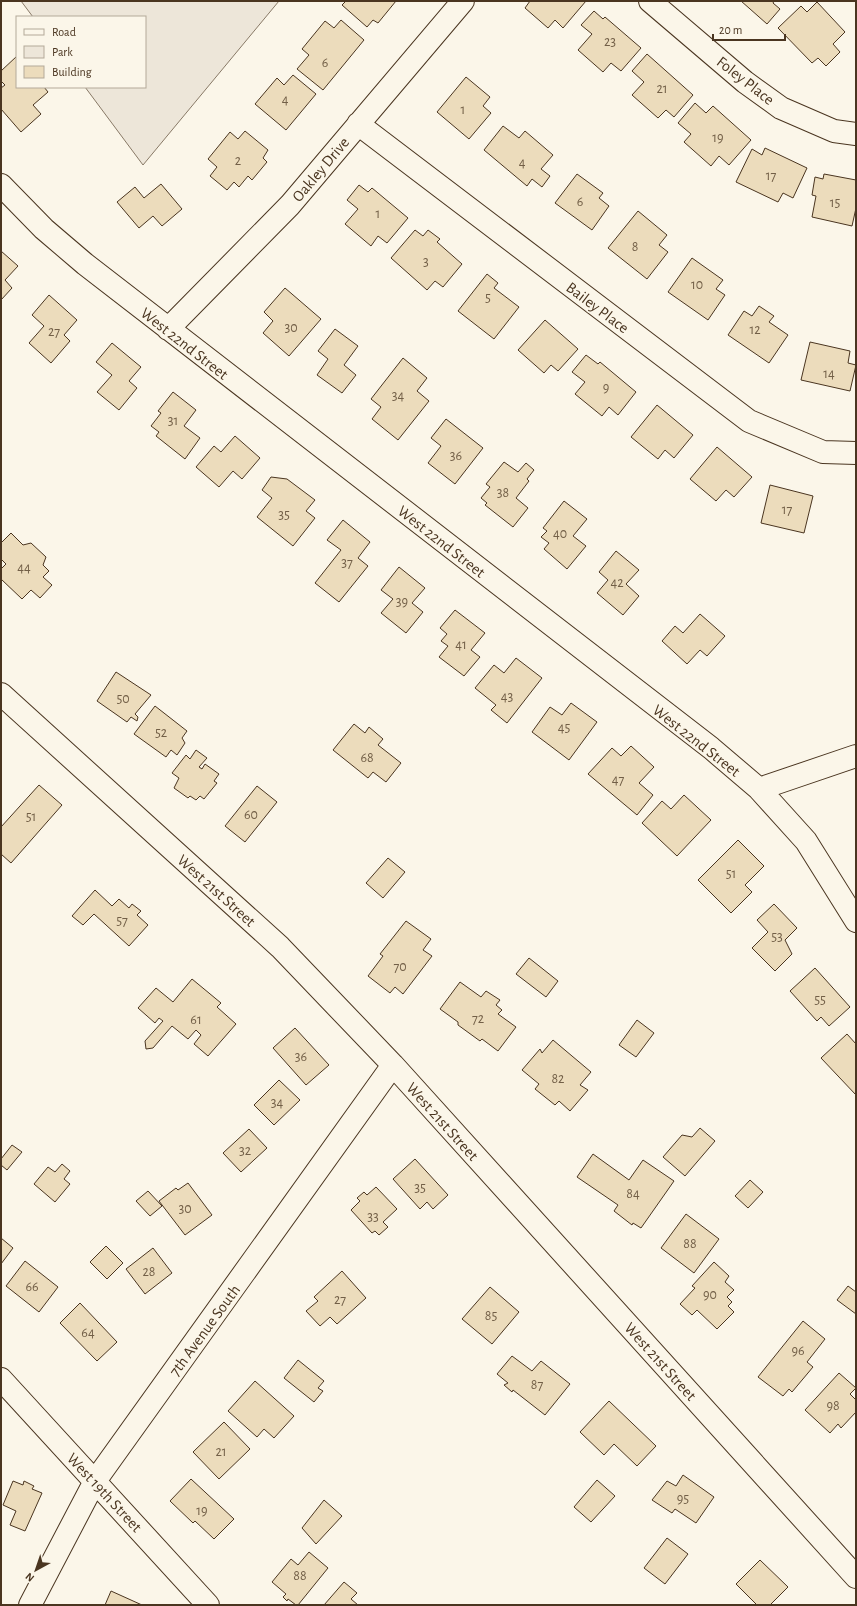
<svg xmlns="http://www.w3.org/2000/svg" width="857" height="1606" viewBox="0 0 857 1606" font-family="'Alegreya Sans',sans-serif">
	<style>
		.green { fill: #ede6d9; stroke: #887966 }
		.building { fill: #ecdcbc; stroke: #4a3520 }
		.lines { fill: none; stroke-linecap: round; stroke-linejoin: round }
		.minor-casing { stroke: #4a3520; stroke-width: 24 }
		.minor { stroke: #fbf6e9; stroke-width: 22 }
		.labels { text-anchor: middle; stroke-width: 3; stroke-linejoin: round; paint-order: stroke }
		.number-label { font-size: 14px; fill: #725f47 }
		.street-label { font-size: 16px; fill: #4a3520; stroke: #fbf6e9 }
	</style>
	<rect width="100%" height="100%" fill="#fbf6e9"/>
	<path class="green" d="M 21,1 L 279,1 L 143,165 L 85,87 L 145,87 L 145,17 L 33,17 Z"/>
	<path class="building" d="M 346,1 L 396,1 L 378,23 L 373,20 L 367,27 L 342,5 Z
		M 530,1 L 586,1 L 563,28 L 555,20 L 548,28 L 525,8 Z
		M 741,1 L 774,1 L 773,3 L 780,9 L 767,24 Z
		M 817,2 L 845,32 L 833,44 L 840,52 L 826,66 L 818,58 L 812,63 L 778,28 L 801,6 L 807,12 Z
		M 594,11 L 603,19 L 605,17 L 641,48 L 621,71 L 611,63 L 603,72 L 578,50 L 592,34 L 581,25 Z
		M 341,20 L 364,40 L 323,90 L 297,69 L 309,55 L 302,49 L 325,21 L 334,28 Z
		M 647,54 L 693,95 L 674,117 L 666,110 L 658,118 L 632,95 L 644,82 L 632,71 Z
		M 17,56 L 17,87 L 44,87 L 48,92 L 33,105 L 41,114 L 21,132 L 1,109 L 1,88 L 5,85 L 1,81 L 1,71 Z
		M 293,75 L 316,94 L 286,130 L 255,104 L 277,78 L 284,85 Z
		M 466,77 L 490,97 L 483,106 L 491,113 L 469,139 L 437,112 Z
		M 695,103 L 706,113 L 713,106 L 751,140 L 729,165 L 719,156 L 711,166 L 684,142 L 691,134 L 678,123 Z
		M 503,126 L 519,138 L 525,131 L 553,155 L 541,169 L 550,176 L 542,187 L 532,179 L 527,186 L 484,150 Z
		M 245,131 L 268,150 L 263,158 L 267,162 L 252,180 L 248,176 L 239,187 L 234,182 L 227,190 L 210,176 L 217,167 L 208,159 L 230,132 L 238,139 Z
		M 765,148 L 807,168 L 793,198 L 783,193 L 778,202 L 736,182 L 752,149 L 762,155 Z
		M 577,174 L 603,193 L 599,198 L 609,206 L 592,230 L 555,203 Z
		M 824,174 L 856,180 L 856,208 L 852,226 L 812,217 L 816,196 L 812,195 L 815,177 L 823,179 Z
		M 161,184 L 182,209 L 162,226 L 153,216 L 139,228 L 117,202 L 135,187 L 144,198 Z
		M 359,185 L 368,192 L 372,188 L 408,218 L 387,243 L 378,236 L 371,246 L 345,224 L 358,209 L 347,200 Z
		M 638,211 L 667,235 L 659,245 L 668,252 L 647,279 L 608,248 Z
		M 415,230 L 423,236 L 428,230 L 440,239 L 437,242 L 462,264 L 443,287 L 435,281 L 427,290 L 391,258 Z
		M 1,251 L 18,266 L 5,280 L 12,288 L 1,300 Z
		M 692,258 L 723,280 L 716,289 L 725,295 L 708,320 L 668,292 Z
		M 487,274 L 498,283 L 494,288 L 519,307 L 494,339 L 458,311 Z
		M 285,288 L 321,319 L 289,356 L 263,333 L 273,321 L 264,312 Z
		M 49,295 L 77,320 L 64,335 L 70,341 L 51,363 L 29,343 L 44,326 L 32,315 Z
		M 759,306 L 774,316 L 769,322 L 788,335 L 769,363 L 728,335 L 744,311 L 752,316 Z
		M 545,320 L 578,349 L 558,371 L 551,365 L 544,373 L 518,350 Z
		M 335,329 L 358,346 L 344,365 L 356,375 L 342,393 L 317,375 L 328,359 L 318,351 Z
		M 810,342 L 850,351 L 848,363 L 856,365 L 850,391 L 801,380 Z
		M 112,343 L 141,367 L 129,381 L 137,388 L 119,410 L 97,392 L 112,375 L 96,362 Z
		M 586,355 L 598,364 L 600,362 L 636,392 L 618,415 L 609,407 L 602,416 L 575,394 L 585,382 L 572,372 Z
		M 403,358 L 427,378 L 417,391 L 429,401 L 398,440 L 372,419 L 381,407 L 371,399 Z
		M 173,392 L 196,410 L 184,426 L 200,438 L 185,459 L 156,436 L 159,432 L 151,426 L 161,413 L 158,411 Z
		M 657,405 L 693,435 L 674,458 L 665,450 L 658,459 L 631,437 Z
		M 446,419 L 483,448 L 455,484 L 428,463 L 441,446 L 431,438 Z
		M 235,436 L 260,458 L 242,479 L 233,471 L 219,487 L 196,467 L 214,446 L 221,452 Z
		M 717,447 L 752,477 L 734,497 L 726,490 L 716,501 L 690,479 Z
		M 504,462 L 518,472 L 526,463 L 534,470 L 527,479 L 529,481 L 516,498 L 528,508 L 513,527 L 485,505 L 487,503 L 481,498 L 490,487 L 486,484 Z
		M 271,477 L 287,479 L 315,500 L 306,511 L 315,518 L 293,546 L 257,517 L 272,498 L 262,490 Z
		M 770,485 L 813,496 L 804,533 L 761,523 Z
		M 564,501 L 587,519 L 573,536 L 586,546 L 567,569 L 544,549 L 549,543 L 541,537 L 547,531 L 543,528 Z
		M 343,520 L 370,542 L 358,558 L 368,566 L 339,602 L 315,583 L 341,550 L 327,540 Z
		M 11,533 L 23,545 L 31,543 L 46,557 L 43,565 L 49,571 L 43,577 L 52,585 L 40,598 L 31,590 L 22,599 L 1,579 L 1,569 L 6,564 L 1,559 L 1,543 Z
		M 616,551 L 639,570 L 626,584 L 639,596 L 623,615 L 597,593 L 608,580 L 599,572 Z
		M 399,567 L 425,588 L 412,603 L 423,612 L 406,633 L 381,613 L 393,599 L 381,590 Z
		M 455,610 L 485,633 L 471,650 L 480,657 L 464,676 L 439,657 L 448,646 L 441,641 L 447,634 L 440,628 Z
		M 700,614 L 725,636 L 707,656 L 700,650 L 687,664 L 662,641 L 675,626 L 683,633 Z
		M 516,658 L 542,678 L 507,723 L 491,710 L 496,705 L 475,688 L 494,665 L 504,673 Z
		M 116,672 L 151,695 L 135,714 L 138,717 L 137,721 L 131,717 L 127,722 L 97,701 Z
		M 571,703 L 597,722 L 569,760 L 532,732 L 550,707 L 562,715 Z
		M 155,706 L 187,731 L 182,738 L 185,743 L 177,755 L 171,750 L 166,757 L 134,734 Z
		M 354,724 L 365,733 L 369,727 L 383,739 L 378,745 L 401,763 L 386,782 L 373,772 L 368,778 L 333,750 Z
		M 631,746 L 654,767 L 639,783 L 653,795 L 637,815 L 588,774 L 612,748 L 621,756 Z
		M 196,750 L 207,758 L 199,767 L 202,769 L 205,764 L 219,774 L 214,781 L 217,783 L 204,799 L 200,796 L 196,800 L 190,796 L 188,798 L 174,788 L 179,778 L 172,773 L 186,755 L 190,759 Z
		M 39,785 L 62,805 L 11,863 L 1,854 L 1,827 Z
		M 257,786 L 277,802 L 245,842 L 225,826 Z
		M 684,795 L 711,820 L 677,856 L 642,823 L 662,801 L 671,809 Z
		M 738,840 L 764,866 L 745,885 L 752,892 L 731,913 L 698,880 Z
		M 388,858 L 405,872 L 383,898 L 366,883 Z
		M 95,890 L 112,906 L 119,899 L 129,908 L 132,904 L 141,911 L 137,915 L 148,925 L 129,946 L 94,914 L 83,925 L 72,916 Z
		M 774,904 L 797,928 L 785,940 L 792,954 L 775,971 L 752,948 L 768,932 L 757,920 Z
		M 406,921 L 431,939 L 423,950 L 432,956 L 403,994 L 395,987 L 390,993 L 368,976 L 383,956 L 380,954 Z
		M 529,958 L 558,981 L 546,997 L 516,974 Z
		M 815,968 L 850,1007 L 829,1026 L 821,1017 L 817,1021 L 790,991 Z
		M 192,979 L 221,1003 L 217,1007 L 236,1024 L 208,1056 L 194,1044 L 201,1035 L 196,1030 L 188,1039 L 172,1026 L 153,1048 L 146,1049 L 145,1041 L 163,1021 L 159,1018 L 155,1023 L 138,1008 L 156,988 L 173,1002 Z
		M 460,982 L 481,997 L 486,991 L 500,1000 L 496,1005 L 502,1010 L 498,1014 L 516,1027 L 498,1051 L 482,1039 L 480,1041 L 458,1025 L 458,1022 L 440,1009 Z
		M 637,1020 L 654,1033 L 636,1057 L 619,1045 Z
		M 295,1028 L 329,1065 L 306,1085 L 273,1048 Z
		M 847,1034 L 856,1044 L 856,1095 L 821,1058 Z
		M 553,1040 L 591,1072 L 580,1085 L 588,1090 L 570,1111 L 559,1101 L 555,1105 L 535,1089 L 539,1084 L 522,1070 L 540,1049 L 542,1053 Z
		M 279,1080 L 300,1100 L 274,1125 L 254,1105 Z
		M 700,1128 L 715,1141 L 685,1176 L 663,1157 L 682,1135 L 692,1137 Z
		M 249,1129 L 267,1148 L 241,1172 L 223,1153 Z
		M 12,1145 L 22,1152 L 7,1170 L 1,1165 L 1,1159 Z
		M 593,1154 L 629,1180 L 643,1160 L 674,1181 L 641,1228 L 633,1223 L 632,1225 L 614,1211 L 618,1205 L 577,1177 Z
		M 415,1159 L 448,1195 L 433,1209 L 427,1202 L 420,1209 L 393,1179 Z
		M 62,1164 L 70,1171 L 64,1179 L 70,1184 L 55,1202 L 34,1184 L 48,1167 L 55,1172 Z
		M 750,1180 L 763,1192 L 748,1208 L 735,1196 Z
		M 188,1183 L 212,1215 L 185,1235 L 159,1201 L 176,1188 L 178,1190 Z
		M 376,1187 L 397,1209 L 383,1222 L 388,1227 L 379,1235 L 375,1231 L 372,1233 L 351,1210 L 360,1201 L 357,1198 L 364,1192 L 367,1195 Z
		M 148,1191 L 162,1206 L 150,1216 L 136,1201 Z
		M 686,1214 L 719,1239 L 694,1273 L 661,1248 Z
		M 1,1238 L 13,1248 L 1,1264 Z
		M 106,1246 L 123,1263 L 107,1279 L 90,1262 Z
		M 153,1248 L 172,1273 L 145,1294 L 126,1269 Z
		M 25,1261 L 58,1287 L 39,1312 L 6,1286 Z
		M 714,1262 L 729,1276 L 725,1282 L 734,1290 L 727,1297 L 732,1302 L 728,1306 L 734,1312 L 717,1329 L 697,1310 L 692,1315 L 680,1304 L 695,1288 L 692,1286 Z
		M 342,1271 L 366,1298 L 337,1324 L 330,1317 L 320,1326 L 306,1311 L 318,1301 L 314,1297 Z
		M 848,1286 L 856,1292 L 856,1314 L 837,1300 Z
		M 490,1287 L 519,1312 L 492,1344 L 462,1319 Z
		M 80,1303 L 117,1342 L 97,1361 L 60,1323 Z
		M 803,1321 L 825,1339 L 807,1362 L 813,1367 L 792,1392 L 789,1389 L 783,1396 L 758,1377 Z
		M 512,1356 L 532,1371 L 541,1361 L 570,1384 L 545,1415 L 513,1390 L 512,1392 L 504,1385 L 508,1383 L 497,1374 Z
		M 298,1360 L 324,1381 L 318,1388 L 323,1391 L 314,1402 L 284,1378 Z
		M 839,1373 L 856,1388 L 850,1394 L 856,1400 L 856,1412 L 841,1428 L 838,1424 L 830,1433 L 805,1410 Z
		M 255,1381 L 294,1416 L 274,1438 L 264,1429 L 257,1437 L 228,1411 Z
		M 609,1401 L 656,1446 L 637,1466 L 614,1444 L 604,1455 L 580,1432 Z
		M 224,1422 L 250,1449 L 219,1479 L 193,1452 Z
		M 683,1475 L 714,1497 L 696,1523 L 675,1509 L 672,1513 L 652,1500 L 667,1481 L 676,1486 Z
		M 191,1479 L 234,1519 L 214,1539 L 195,1521 L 193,1523 L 170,1501 Z
		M 597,1480 L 615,1496 L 591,1522 L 574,1507 Z
		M 13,1481 L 23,1485 L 24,1481 L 34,1486 L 32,1489 L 42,1493 L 25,1531 L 10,1525 L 16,1511 L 3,1505 Z
		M 324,1500 L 342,1516 L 316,1544 L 302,1528 Z
		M 667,1538 L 688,1554 L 665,1584 L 644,1568 Z
		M 309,1552 L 328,1568 L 298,1605 L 296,1605 L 288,1599 L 287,1601 L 283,1597 L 286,1594 L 272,1582 L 291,1559 L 298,1565 Z
		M 760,1560 L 788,1587 L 770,1605 L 757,1605 L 736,1584 Z
		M 344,1582 L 357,1593 L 351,1599 L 358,1605 L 324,1605 Z
		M 111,1591 L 142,1605 L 105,1605 Z"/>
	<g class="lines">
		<defs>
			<path id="minor" d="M 650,1 L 745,82 L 781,108 L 834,131 L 856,134
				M 358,124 L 749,421 L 823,452 L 856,453
				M 1,185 L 44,229 L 85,264 L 711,748 L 759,789 L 806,841 L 856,921
				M 168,329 L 290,205 L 463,1
				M 1,694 L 280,947 L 393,1065 L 856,1577
				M 759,789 L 856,756
				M 1,1379 L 208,1605
				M 30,1605 L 95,1481 L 393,1065"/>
		</defs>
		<use href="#minor" class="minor-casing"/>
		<use href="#minor" class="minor"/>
	</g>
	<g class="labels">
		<g class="number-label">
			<text x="610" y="46">23</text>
			<text x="325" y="67">6</text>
			<text x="662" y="93">21</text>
			<text x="285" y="104">4</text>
			<text x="463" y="114">1</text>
			<text x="718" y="142">19</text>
			<text x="238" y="165">2</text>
			<text x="522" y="167">4</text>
			<text x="771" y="180">17</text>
			<text x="580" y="206">6</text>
			<text x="835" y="207">15</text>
			<text x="378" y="218">1</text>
			<text x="635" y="251">8</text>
			<text x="426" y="266">3</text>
			<text x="697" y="289">10</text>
			<text x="488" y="302">5</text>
			<text x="291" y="332">30</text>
			<text x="755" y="334">12</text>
			<text x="54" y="336">27</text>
			<text x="829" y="378">14</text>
			<text x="606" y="392">9</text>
			<text x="398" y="400">34</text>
			<text x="173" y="425">31</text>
			<text x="456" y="460">36</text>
			<text x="503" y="497">38</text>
			<text x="787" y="514">17</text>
			<text x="284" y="519">35</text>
			<text x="560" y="538">40</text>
			<text x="347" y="567">37</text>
			<text x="24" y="572">44</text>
			<text x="617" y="587">42</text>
			<text x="402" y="606">39</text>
			<text x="461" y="649">41</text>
			<text x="507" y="701">43</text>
			<text x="123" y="703">50</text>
			<text x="564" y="732">45</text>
			<text x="161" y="737">52</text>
			<text x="367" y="762">68</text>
			<text x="618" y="784">47</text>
			<text x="251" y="819">60</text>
			<text x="31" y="821">51</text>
			<text x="731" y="878">51</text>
			<text x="122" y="925">57</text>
			<text x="777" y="941">53</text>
			<text x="400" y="971">70</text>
			<text x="820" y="1004">55</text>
			<text x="478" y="1023">72</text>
			<text x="196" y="1024">61</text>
			<text x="301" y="1061">36</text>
			<text x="558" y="1083">82</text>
			<text x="277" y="1107">34</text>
			<text x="245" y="1155">32</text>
			<text x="420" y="1192">35</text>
			<text x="633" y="1198">84</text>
			<text x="185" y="1213">30</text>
			<text x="373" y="1221">33</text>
			<text x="690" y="1248">88</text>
			<text x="149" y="1276">28</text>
			<text x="32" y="1291">66</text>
			<text x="710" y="1299">90</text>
			<text x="340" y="1304">27</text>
			<text x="491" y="1320">85</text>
			<text x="88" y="1337">64</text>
			<text x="798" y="1355">96</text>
			<text x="537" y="1389">87</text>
			<text x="833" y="1410">98</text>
			<text x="221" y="1456">21</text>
			<text x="683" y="1503">95</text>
			<text x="202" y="1515">19</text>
			<text x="300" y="1580">88</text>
		</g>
		<g class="street-label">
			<text transform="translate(746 80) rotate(38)" y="6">Foley Place</text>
			<text transform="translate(320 169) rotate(-50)" y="6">Oakley Drive</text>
			<text transform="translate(598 307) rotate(37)" y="6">Bailey Place</text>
			<text transform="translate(185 343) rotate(38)" y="6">West 22nd Street</text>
			<text transform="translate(442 541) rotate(38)" y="6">West 22nd Street</text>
			<text transform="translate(697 740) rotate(38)" y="6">West 22nd Street</text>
			<text transform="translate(217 890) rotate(42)" y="6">West 21st Street</text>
			<text transform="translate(443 1121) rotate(48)" y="6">West 21st Street</text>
			<text transform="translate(204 1330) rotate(-54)" y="6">7th Avenue South</text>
			<text transform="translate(661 1361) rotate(48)" y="6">West 21st Street</text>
			<text transform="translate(105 1492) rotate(47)" y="6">West 19th Street</text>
		</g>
	</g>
	<rect width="857" height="1606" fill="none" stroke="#4a3520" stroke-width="4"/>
	<rect x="16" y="16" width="130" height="72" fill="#fbf6e9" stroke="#b4a999"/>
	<rect x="24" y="29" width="20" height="6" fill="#fbf6e9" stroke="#b4a999"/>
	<text x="52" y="36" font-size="12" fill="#4a3520">Road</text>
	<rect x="24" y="46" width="20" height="12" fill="#ede6d9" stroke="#b4a999"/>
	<text x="52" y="56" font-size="12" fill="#4a3520">Park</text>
	<rect x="24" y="66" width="20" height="12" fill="#ecdcbc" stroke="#b4a999"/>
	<text x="52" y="76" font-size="12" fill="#4a3520">Building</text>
	<g transform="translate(36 1570) rotate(220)" stroke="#fbf6e9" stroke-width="3" paint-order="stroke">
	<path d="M0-3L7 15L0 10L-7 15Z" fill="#4a3520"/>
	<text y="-6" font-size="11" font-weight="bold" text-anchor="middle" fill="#4a3520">N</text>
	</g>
	<path d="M713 34v6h72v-6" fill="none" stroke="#4a3520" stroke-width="2"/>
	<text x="719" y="34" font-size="12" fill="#4a3520" stroke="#fbf6e9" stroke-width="3" paint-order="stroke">20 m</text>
</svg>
